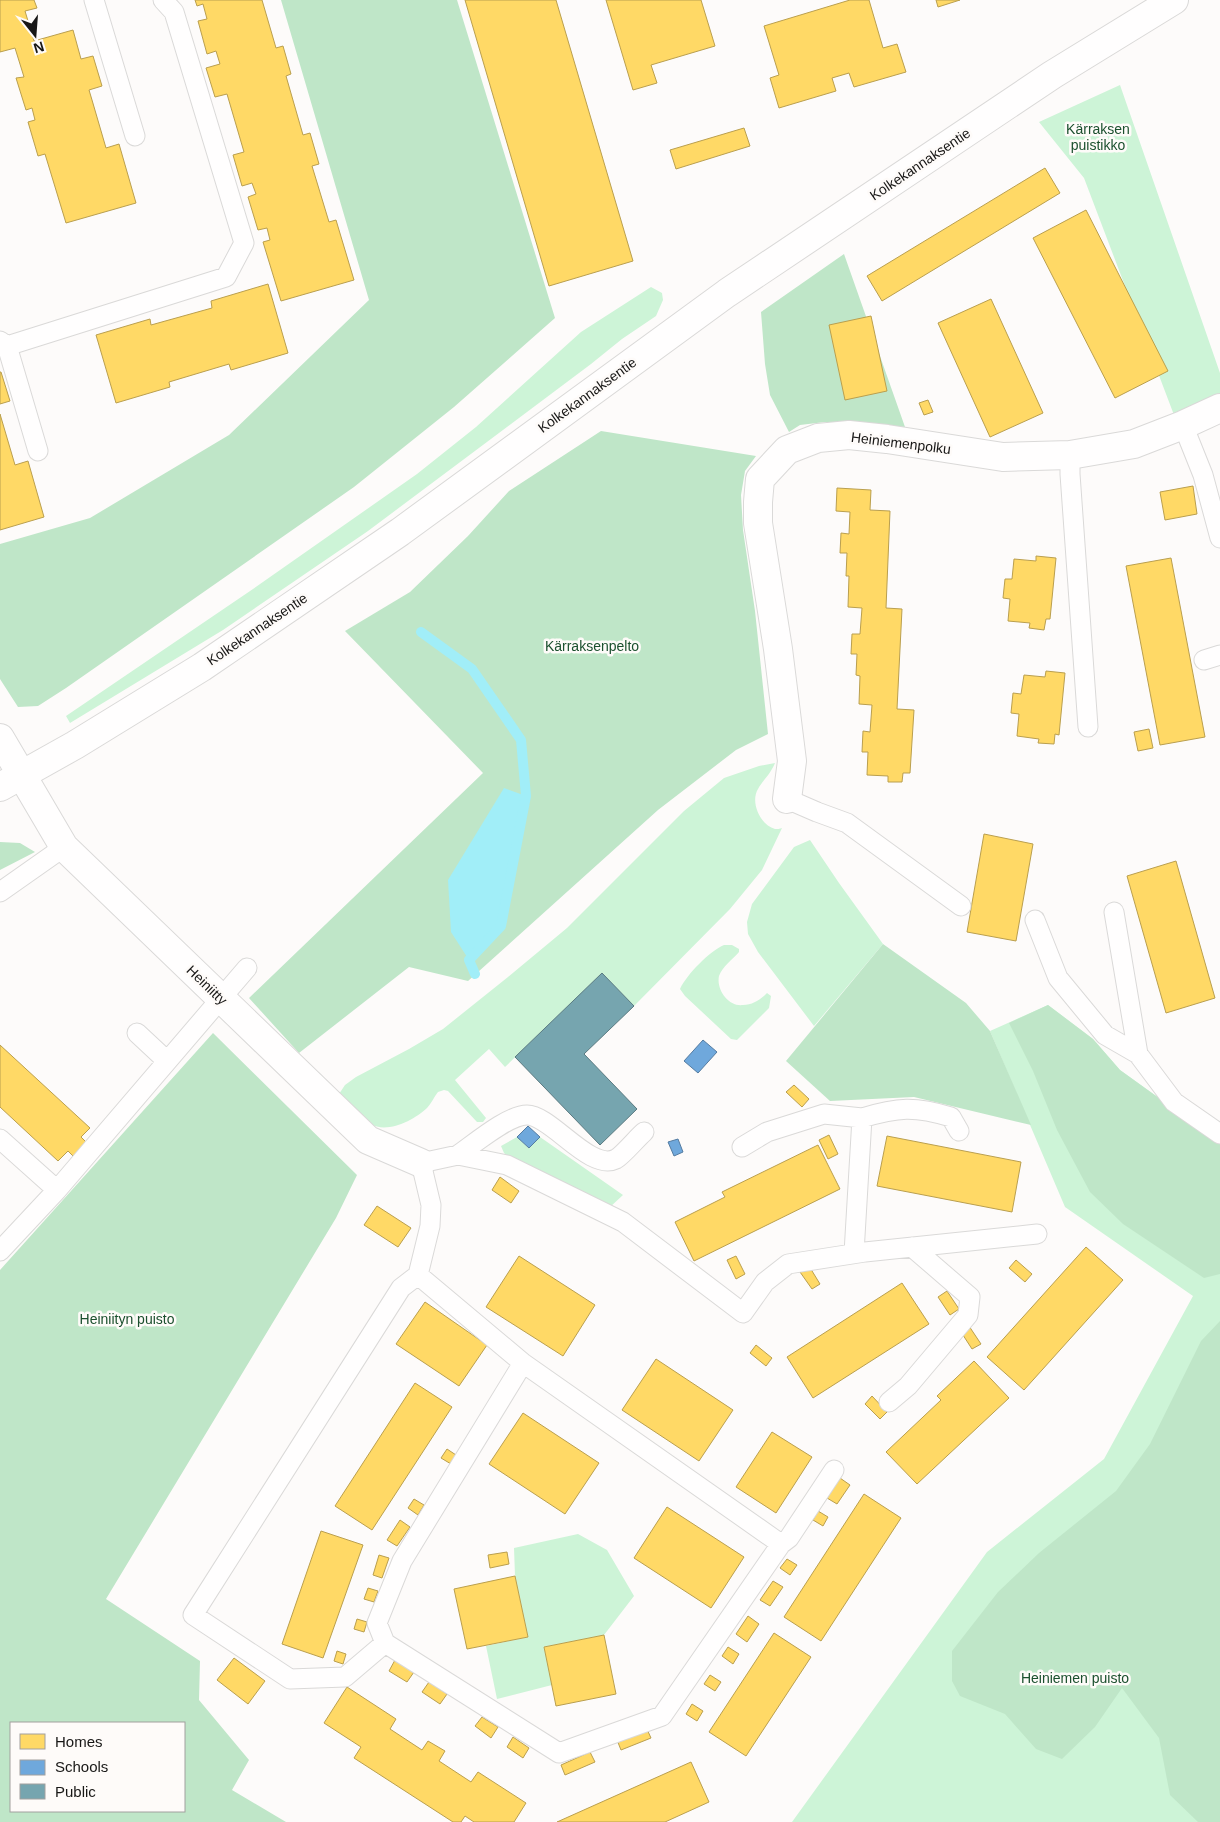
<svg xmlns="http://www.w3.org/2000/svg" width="1220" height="1822" viewBox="0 0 1220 1822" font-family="Arial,sans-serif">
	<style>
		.green { fill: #cdf4d7 }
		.forest { fill: #bfe6c8; fill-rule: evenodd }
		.water { fill: #a1eef8 }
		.homes { fill: #ffd966; stroke: #ba9f4e }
		.schools { fill: #6fa8dc; stroke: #557ca1 }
		.public { fill: #76a5af; stroke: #5a7a81 }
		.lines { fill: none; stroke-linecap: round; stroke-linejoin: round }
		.stream { stroke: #a1eef8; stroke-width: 10 }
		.service-casing { stroke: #dad9d8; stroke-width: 21 }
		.minor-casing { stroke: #dad9d8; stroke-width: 30 }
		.primary-casing { stroke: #dad9d8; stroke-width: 30 }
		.service { stroke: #fffefe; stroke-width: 19 }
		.minor { stroke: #fffefe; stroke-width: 28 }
		.primary { stroke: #fffefe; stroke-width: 28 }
		.labels { text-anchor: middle; stroke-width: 5; stroke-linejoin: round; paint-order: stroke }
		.park-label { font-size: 14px; fill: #1b502e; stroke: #fefbf9 }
		.street-label { font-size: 14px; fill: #181716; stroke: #fefbf9 }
	</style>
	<rect width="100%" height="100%" fill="#fdfbfa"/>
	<path class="green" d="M 1120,85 L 1220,373 L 1220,395 L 1174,415 L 1084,178 L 1039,122 Z
		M 651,287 L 662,293 L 663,300 L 656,316 L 622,339 L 591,364 L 368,531 L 223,630 L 70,723 L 66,716 L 253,589 L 417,474 L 476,427 L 581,332 Z
		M 775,763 C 770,775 763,780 758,789 C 750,802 760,825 775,829 C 777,829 780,829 782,828 L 762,870 L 730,909 L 634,1006 L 602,974 L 505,1067 L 489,1049 L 455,1080 L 486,1118 L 483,1122 L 477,1122 L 448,1091 L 444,1090 L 438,1092 C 434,1097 431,1104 427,1108 C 414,1120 388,1134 370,1124 C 362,1119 347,1101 339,1094 L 345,1085 L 356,1077 L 409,1049 L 443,1029 L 508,977 L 567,928 L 684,811 L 724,778 L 759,766 Z
		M 810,840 L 839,883 L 883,944 L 814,1026 L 758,952 L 748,934 L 747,922 L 752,904 L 794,847 Z
		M 724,945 L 732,945 L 739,949 L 739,952 C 733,959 722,967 719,976 C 716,990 729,1007 743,1005 C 753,1005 760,1000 767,993 L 771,996 L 769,1008 L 737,1040 L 731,1039 L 685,996 L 680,989 C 687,974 710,951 724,945 Z
		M 1048,1005 L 1093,1039 L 1120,1070 L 1220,1142 L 1220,1822 L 792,1822 L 987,1552 L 1104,1459 L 1193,1296 L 1065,1207 L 990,1031 Z
		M 517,1137 L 529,1148 L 540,1137 L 623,1195 L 609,1208 L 511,1159 L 504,1153 L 501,1146 Z
		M 578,1534 L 607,1550 L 634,1596 L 604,1635 L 544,1647 L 552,1685 L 497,1699 L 486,1646 L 528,1637 L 515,1576 L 514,1548 Z"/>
	<path class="forest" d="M 281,0 L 457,0 L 555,318 L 454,407 L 354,487 L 66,688 L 38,706 L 18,707 L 0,679 L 0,544 L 90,518 L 229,435 L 369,300 Z
		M 844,254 L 905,427 L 825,422 L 800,425 L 789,432 L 770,395 L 765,364 L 761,312 Z
		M 601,431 L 756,456 L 745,471 L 741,495 L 743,530 L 755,611 L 768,734 L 736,750 L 658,810 L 468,981 L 409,967 L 299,1053 L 249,998 L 483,773 L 345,631 L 410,592 L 468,536 L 509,491 Z
		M 0,842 L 20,843 L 35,852 L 0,870 Z
		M 883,944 L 966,1003 L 990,1031 L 1031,1125 L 914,1097 L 830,1101 L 786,1061 Z
		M 1048,1005 L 1093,1039 L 1120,1070 L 1220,1142 L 1220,1274 L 1204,1278 L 1123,1224 L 1090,1192 L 1057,1130 L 1033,1071 L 1009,1023 Z
		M 213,1033 L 357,1175 L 336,1218 L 106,1599 L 200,1661 L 199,1700 L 249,1760 L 232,1790 L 286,1822 L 0,1822 L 0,1270 ZM 11,1723 L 184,1723 L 184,1811 L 11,1811 Z
		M 1220,1321 L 1220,1822 L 1198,1822 L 1170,1795 L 1159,1738 L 1122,1688 L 1095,1727 L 1062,1759 L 1036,1749 L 1005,1714 L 960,1696 L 952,1681 L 952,1651 L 998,1592 L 1039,1553 L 1116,1491 L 1150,1444 L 1201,1341 Z"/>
	<path class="water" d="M 504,788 L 526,796 L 501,926 L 469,960 L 451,932 L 448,880 Z"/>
	<path class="homes" d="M 0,0 L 34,0 L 37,8 L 25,11 L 34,41 L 73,30 L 81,59 L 93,56 L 102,86 L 89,90 L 92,100 L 106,148 L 119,144 L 136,203 L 66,223 L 45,154 L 38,156 L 28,122 L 35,120 L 32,108 L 26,110 L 16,78 L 24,77 L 15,48 L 0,52 Z
		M 195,0 L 262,0 L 276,48 L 283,46 L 291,74 L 286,76 L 303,135 L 310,133 L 319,164 L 312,166 L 329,222 L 336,220 L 354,280 L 281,301 L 263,242 L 270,240 L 267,228 L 258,230 L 248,197 L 256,194 L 252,183 L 242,186 L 233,155 L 244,152 L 227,94 L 215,97 L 206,68 L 220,64 L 216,51 L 207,54 L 198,21 L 207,19 L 203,4 L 197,6 Z
		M 465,0 L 556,0 L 633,261 L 549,286 Z
		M 606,0 L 701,0 L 715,46 L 651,65 L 657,83 L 633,90 Z
		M 850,0 L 869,0 L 883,48 L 897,44 L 906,72 L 854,87 L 849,73 L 832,78 L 836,91 L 779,108 L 770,78 L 779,75 L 764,26 Z
		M 936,0 L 960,0 L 938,7 Z
		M 744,128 L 750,146 L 676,169 L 670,150 Z
		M 1045,168 L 1060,193 L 882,301 L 867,276 Z
		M 1086,210 L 1168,371 L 1115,398 L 1033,238 Z
		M 268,284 L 288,353 L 231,370 L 229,364 L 169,382 L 170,387 L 116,403 L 96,335 L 150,319 L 151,325 L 212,308 L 211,301 Z
		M 991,299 L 1043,413 L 990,437 L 938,323 Z
		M 871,316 L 887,391 L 845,400 L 829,325 Z
		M 0,372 L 1,372 L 10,401 L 0,404 Z
		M 928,400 L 933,412 L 924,415 L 919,403 Z
		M 0,414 L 15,465 L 28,461 L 44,517 L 0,530 Z
		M 1193,486 L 1197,514 L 1165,520 L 1160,492 Z
		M 837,488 L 871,490 L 870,510 L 890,511 L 886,608 L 902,609 L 897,709 L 914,710 L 910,773 L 903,773 L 902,782 L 888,782 L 888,776 L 867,775 L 868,752 L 862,752 L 863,731 L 870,732 L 872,705 L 859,704 L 860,676 L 856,675 L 857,654 L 851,654 L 852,634 L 860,634 L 862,608 L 848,607 L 849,576 L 846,576 L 847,553 L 840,553 L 841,533 L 849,534 L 850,512 L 836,511 Z
		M 1036,556 L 1056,558 L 1050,619 L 1046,619 L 1044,630 L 1029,628 L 1030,623 L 1008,621 L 1010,599 L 1003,598 L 1005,579 L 1012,579 L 1014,559 L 1036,561 Z
		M 1171,558 L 1205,737 L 1160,745 L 1126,566 Z
		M 1046,671 L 1065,673 L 1059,735 L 1055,734 L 1054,744 L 1038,743 L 1039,739 L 1017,736 L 1019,714 L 1011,713 L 1013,693 L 1021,694 L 1024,675 L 1045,677 Z
		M 1149,729 L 1153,748 L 1138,751 L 1134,732 Z
		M 984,834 L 1033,844 L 1016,941 L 967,932 Z
		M 1176,861 L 1215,998 L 1166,1013 L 1127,876 Z
		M 0,1045 L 90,1128 L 81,1137 L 88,1144 L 75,1158 L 68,1151 L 58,1161 L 0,1107 Z
		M 794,1085 L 809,1099 L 802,1107 L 786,1092 Z
		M 829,1135 L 838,1154 L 828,1159 L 819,1140 Z
		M 887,1136 L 1021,1162 L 1012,1212 L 877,1186 Z
		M 818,1145 L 840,1189 L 694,1261 L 675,1222 L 725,1197 L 722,1192 Z
		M 500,1177 L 519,1191 L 511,1203 L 492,1190 Z
		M 377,1206 L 411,1228 L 398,1247 L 364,1225 Z
		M 1086,1247 L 1123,1280 L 1024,1390 L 987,1357 Z
		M 519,1256 L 595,1305 L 563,1356 L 486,1307 Z
		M 736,1256 L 745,1274 L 736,1279 L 727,1260 Z
		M 1016,1260 L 1032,1274 L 1025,1282 L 1009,1268 Z
		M 809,1266 L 820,1284 L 812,1289 L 800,1272 Z
		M 902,1283 L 929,1324 L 813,1398 L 787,1357 Z
		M 947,1291 L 959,1309 L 950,1315 L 938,1297 Z
		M 425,1302 L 487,1345 L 459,1386 L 396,1344 Z
		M 969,1326 L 981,1344 L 972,1349 L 961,1332 Z
		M 756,1345 L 772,1358 L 766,1366 L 750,1353 Z
		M 656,1359 L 733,1410 L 699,1461 L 622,1410 Z
		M 974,1361 L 1009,1398 L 917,1484 L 886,1452 L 941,1400 L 937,1396 Z
		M 415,1383 L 452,1407 L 372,1530 L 335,1506 Z
		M 872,1396 L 887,1412 L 880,1419 L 865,1404 Z
		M 523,1413 L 599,1463 L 565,1514 L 489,1464 Z
		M 772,1432 L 812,1457 L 776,1513 L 736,1487 Z
		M 447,1449 L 456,1455 L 451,1464 L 441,1458 Z
		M 840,1478 L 850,1485 L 837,1504 L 827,1498 Z
		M 864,1494 L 901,1518 L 821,1641 L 784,1617 Z
		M 414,1499 L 424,1505 L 418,1515 L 408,1508 Z
		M 667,1507 L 744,1557 L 711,1608 L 634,1558 Z
		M 818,1511 L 828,1517 L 823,1526 L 813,1520 Z
		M 400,1520 L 410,1527 L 397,1546 L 387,1540 Z
		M 321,1531 L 363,1545 L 323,1658 L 282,1644 Z
		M 507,1552 L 509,1564 L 490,1568 L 488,1555 Z
		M 379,1555 L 389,1558 L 382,1578 L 373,1575 Z
		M 787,1559 L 797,1565 L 790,1575 L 780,1568 Z
		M 515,1576 L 528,1637 L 467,1649 L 454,1589 Z
		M 773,1581 L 783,1587 L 770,1606 L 760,1600 Z
		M 368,1588 L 378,1591 L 374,1602 L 364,1599 Z
		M 748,1616 L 759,1624 L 747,1642 L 736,1634 Z
		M 357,1619 L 367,1622 L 364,1632 L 354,1629 Z
		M 774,1633 L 811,1657 L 746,1756 L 709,1732 Z
		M 604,1635 L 616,1694 L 556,1706 L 544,1647 Z
		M 728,1647 L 739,1654 L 733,1664 L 722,1656 Z
		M 337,1651 L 346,1654 L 343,1664 L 334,1661 Z
		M 234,1658 L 265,1681 L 248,1704 L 217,1680 Z
		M 395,1660 L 414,1672 L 407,1682 L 389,1671 Z
		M 710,1675 L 721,1682 L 715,1691 L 704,1684 Z
		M 429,1682 L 447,1694 L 440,1704 L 422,1692 Z
		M 347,1687 L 396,1719 L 390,1729 L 422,1750 L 428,1741 L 445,1751 L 439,1761 L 471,1782 L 478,1772 L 526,1803 L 514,1822 L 474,1822 L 465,1816 L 461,1822 L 453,1822 L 354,1758 L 361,1747 L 324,1723 Z
		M 692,1704 L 703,1711 L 697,1721 L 686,1714 Z
		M 482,1717 L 498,1727 L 491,1738 L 475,1726 Z
		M 646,1727 L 651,1738 L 621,1750 L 617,1740 Z
		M 513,1737 L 529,1748 L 523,1758 L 507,1747 Z
		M 590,1752 L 595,1762 L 565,1775 L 561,1765 Z
		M 691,1762 L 709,1802 L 665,1822 L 557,1822 Z"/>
	<path class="schools" d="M 703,1040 L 717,1052 L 698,1073 L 684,1061 Z
		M 528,1126 L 540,1137 L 529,1148 L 517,1137 Z
		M 678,1139 L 683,1152 L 674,1156 L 668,1142 Z"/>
	<path class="public" d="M 602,973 L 634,1006 L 584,1054 L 637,1109 L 600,1145 L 515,1057 Z"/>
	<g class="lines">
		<path class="stream" d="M 421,632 L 472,669 L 521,740 L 526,796 L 501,926 L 469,960 L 475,974"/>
		<defs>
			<path id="service" d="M 94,0 L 135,136
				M 0,341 L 7,346 L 226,277 L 244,243 L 174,12 L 163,0
				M 7,346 L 38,451
				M 1183,425 L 1203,475 L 1220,538
				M 1070,455 L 1070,474 L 1088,727
				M 1204,660 L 1220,655
				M 787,799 L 817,812 L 847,823 L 961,906
				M 0,892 L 64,847
				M 1114,912 L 1138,1054 L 1174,1102 L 1220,1134
				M 1035,920 L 1058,978 L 1105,1035 L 1138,1054
				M 137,1033 L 167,1061
				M 862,1118 C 898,1107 915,1106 951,1117 L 959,1131
				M 0,1139 L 57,1190
				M 742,1147 L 767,1132 L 824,1114 L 862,1118 L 854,1253
				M 458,1155 C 474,1144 508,1115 527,1115 C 551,1115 590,1172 616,1159 C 623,1155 637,1138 644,1132
				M 0,1251 L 57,1190 L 247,968
				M 418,1275 L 523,1363 L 781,1544 L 662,1716 L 559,1753 L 385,1643 L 377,1623 L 402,1561 L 523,1363
				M 889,1402 L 908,1386 L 968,1315 L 970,1297 L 912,1247
				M 781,1544 L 789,1538 L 834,1470
				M 385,1643 L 345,1677 L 290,1679 L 193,1615 L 401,1288 L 418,1275 L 430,1226 L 431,1205 L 421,1163 L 458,1155 L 507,1165 L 623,1222 L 743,1313 L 765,1282 L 788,1264 L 865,1252 L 1037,1234"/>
			<path id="minor" d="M 0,738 L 64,847 L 368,1140 L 421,1163
				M 787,799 L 792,761 L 778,649 L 758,523 L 758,502 L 760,479 L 787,450 L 818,438 L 849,435 L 887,439 L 1003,457 L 1070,455 L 1134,444 L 1183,425 L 1220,408"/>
			<path id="primary" d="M 0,787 L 75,745 L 202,667 L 400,532 L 727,293 L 1052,75 L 1174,0"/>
		</defs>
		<use href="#service" class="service-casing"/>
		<use href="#minor" class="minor-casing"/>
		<use href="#primary" class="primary-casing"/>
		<use href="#service" class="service"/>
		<use href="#minor" class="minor"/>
		<use href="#primary" class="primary"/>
	</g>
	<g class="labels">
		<g class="park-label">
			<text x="1098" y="134">Kärraksen<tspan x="1098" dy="16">puistikko</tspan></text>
			<text x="592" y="651">Kärraksenpelto</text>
			<text x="127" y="1324">Heiniityn puisto</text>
			<text x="1075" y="1683">Heiniemen puisto</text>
		</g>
		<g class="street-label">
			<text transform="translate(920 164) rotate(-34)" y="5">Kolkekannaksentie</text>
			<text transform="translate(587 395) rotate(-36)" y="5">Kolkekannaksentie</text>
			<text transform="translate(901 443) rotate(7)" y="5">Heiniemenpolku</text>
			<text transform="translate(257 629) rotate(-34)" y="5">Kolkekannaksentie</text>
			<text transform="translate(207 985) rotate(44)" y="5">Heiniitty</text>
		</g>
	</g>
	<rect x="10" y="1722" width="175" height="90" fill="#fefbf9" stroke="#a2a09e"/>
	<rect x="20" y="1734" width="25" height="15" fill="#ffd966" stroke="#a2a09e"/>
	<text x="55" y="1747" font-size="15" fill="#181716">Homes</text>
	<rect x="20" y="1760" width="25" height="15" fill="#6fa8dc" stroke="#a2a09e"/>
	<text x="55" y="1772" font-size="15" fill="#181716">Schools</text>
	<rect x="20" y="1784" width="25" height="15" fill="#76a5af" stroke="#a2a09e"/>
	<text x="55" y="1797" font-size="15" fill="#181716">Public</text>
	<g transform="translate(35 35) rotate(163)" stroke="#fefbf9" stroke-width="4" paint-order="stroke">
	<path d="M0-4L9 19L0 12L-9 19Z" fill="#181716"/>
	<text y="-8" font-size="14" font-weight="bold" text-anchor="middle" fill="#181716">N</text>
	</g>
</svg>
